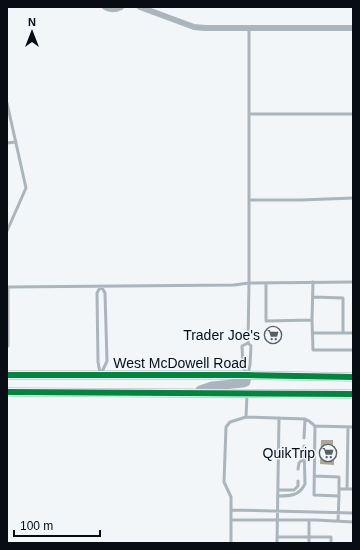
<svg xmlns="http://www.w3.org/2000/svg" width="360" height="550" viewBox="0 0 360 550" font-family="Helvetica,sans-serif">
	<style>
		.building { fill: #aca695 }
		.lines { fill: none; stroke-linecap: round; stroke-linejoin: round }
		.service { stroke: #aab5bc; stroke-width: 3 }
		.minor { stroke: #aab5bc; stroke-width: 6 }
		.primary { stroke: #abb5be; stroke-width: 9 }
		.cycleway-casing { stroke: #eff6fc; stroke-width: 8 }
		.cycleway { stroke: #00873e; stroke-width: 6 }
		.labels { text-anchor: middle; stroke-width: 3; stroke-linejoin: round; paint-order: stroke }
		.poi-label { font-size: 14px; fill: #070d12; stroke: #eff6fc; text-anchor: end }
		.street-label { font-size: 14px; fill: #070d12; stroke: #eff6fc }
	</style>
	<rect width="100%" height="100%" fill="#f2f6f9"/>
	<path class="building" d="M 321,440 L 333,440 L 333,446 L 335,446 L 335,449 L 336,449 L 336,457 L 335,457 L 335,459 L 334,459 L 334,465 L 320,464 Z"/>
	<g class="lines">
		<path class="service" d="M 249,28 L 249,283 L 353,282
			M 7,103 L 26,188 L 7,231
			M 249,114 L 353,114
			M 7,143 L 16,142
			M 249,200 L 301,200 L 353,198
			M 266,283 L 266,321 L 312,320 L 313,282
			M 101,286 L 105,293 L 107,361 L 101,374
			M 7,287 L 8,287 L 8,346
			M 8,287 L 234,285 L 249,283 L 248,343 L 251,346 L 250,365 L 248,374
			M 313,297 L 343,298 L 343,333
			M 312,320 L 313,350 L 353,350
			M 313,333 L 353,333
			M 100,373 L 98,362 L 97,293 L 101,286
			M 246,373 L 243,366 L 242,346 L 248,343
			M 246,417 L 305,419 L 309,421 L 315,426 L 314,495 L 339,496 L 338,521
			M 315,426 L 353,427
			M 304,438 L 305,419
			M 298,469 L 299,463 L 304,458
			M 314,476 L 339,477 L 339,496
			M 339,489 L 353,489
			M 347,489 L 348,427
			M 278,490 L 294,490 L 298,486 L 298,481
			M 278,496 C 290,496 299,496 305,484 L 304,446
			M 231,510 L 353,513
			M 231,520 L 316,520 L 353,522
			M 277,537 L 331,537 L 331,543
			M 231,543 L 231,497 L 224,482 L 226,427 L 230,422 L 246,417 L 247,394
			M 277,543 L 279,418
			M 309,543 L 309,520"/>
		<path class="minor" d="M 105,7 C 110,10 115,10 121,7
			M 140,7 L 194,27 L 205,28 L 353,28"/>
		<path class="primary" d="M 7,375 L 247,375 L 353,377
			M 200,390 L 212,386 L 243,383 L 246,382 L 247,375
			M 7,392 L 353,394"/>
		<defs>
			<path id="cycleway" d="M 7,375 L 247,375 L 353,377
				M 7,392 L 353,394"/>
		</defs>
		<use href="#cycleway" class="cycleway-casing"/>
		<use href="#cycleway" class="cycleway"/>
	</g>
	<defs>
		<symbol id="supermarket-ring" viewBox="-11 -11 22 22"><circle r="9.5" fill="#eff6fc" stroke="#595f63" stroke-width="1.5"/><path d="M-6-5.5h2.5l.6 2H6L4.5 2H-2.5L-4.4-4H-6ZM-1.5 3.2a1.3 1.3 0 1 0 .1 0ZM3 3.2a1.3 1.3 0 1 0 .1 0Z" fill="#595f63"/></symbol>
	</defs>
	<g fill-rule="evenodd">
		<use href="#supermarket-ring" x="263" y="325" width="20" height="20"/>
		<use href="#supermarket-ring" x="318" y="443" width="20" height="20"/>
	</g>
	<g class="labels">
		<g class="poi-label">
			<text x="260" y="340">Trader Joe's</text>
			<text x="315" y="458">QuikTrip</text>
		</g>
		<g class="street-label">
			<text x="180" y="368">West McDowell Road</text>
		</g>
	</g>
	<rect width="360" height="550" fill="none" stroke="#070d12" stroke-width="16"/>
	<g transform="translate(32 32)" stroke="#eff6fc" stroke-width="3" paint-order="stroke">
	<path d="M0-3L7 15L0 10L-7 15Z" fill="#070d12"/>
	<text y="-6" font-size="11" font-weight="bold" text-anchor="middle" fill="#070d12">N</text>
	</g>
	<path d="M14 530v6h86v-6" fill="none" stroke="#070d12" stroke-width="2"/>
	<text x="20" y="530" font-size="12" fill="#070d12" stroke="#eff6fc" stroke-width="3" paint-order="stroke">100 m</text>
</svg>
